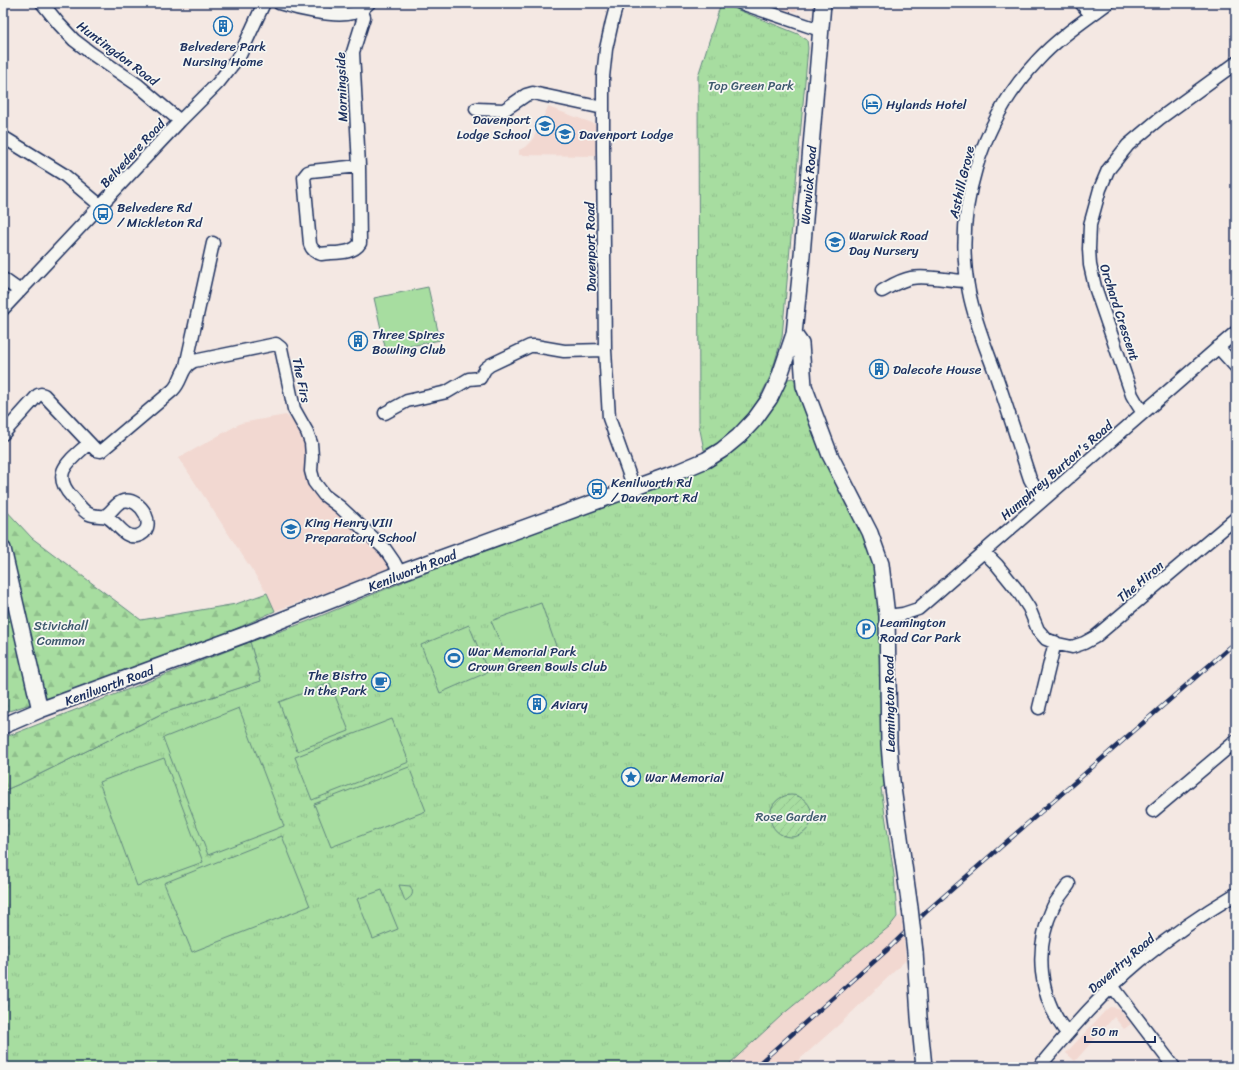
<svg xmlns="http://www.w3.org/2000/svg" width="1239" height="1070" viewBox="0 0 1239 1070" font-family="Sriracha,sans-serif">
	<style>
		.built { fill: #f2d8d1 }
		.grass { fill: url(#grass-tufts); stroke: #61867f }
		.forest { fill: url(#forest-firs); stroke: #61867f }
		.garden { fill: url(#garden-furrows); stroke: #61867f }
		.pitch { fill: #a7dda0; stroke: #61867f }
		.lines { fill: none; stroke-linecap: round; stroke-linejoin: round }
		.minor-casing { stroke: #1b2f5e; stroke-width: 15 }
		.major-casing { stroke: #1b2f5e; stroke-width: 18 }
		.minor { stroke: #f6f6f2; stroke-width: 12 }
		.major { stroke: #f6f6f2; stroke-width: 15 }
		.rail-casing { stroke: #1b2f5e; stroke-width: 4.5 }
		.rail { stroke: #f6f6f2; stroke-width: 3; stroke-dasharray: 9; stroke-linecap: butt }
		.major-bridge-casing { stroke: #1b2f5e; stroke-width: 18; stroke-linecap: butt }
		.major-bridge { stroke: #f6f6f2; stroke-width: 15 }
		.labels { text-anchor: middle; stroke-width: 3.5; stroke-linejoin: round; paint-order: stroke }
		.poi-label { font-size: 13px; fill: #1b2f5e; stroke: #f6f6f2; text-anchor: start }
		.street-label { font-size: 13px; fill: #1b2f5e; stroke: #f6f6f2 }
		.park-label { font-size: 13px; fill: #3e5a6e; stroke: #f6f6f2 }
	</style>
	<defs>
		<pattern id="grass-tufts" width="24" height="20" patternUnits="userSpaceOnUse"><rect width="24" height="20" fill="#a7dda0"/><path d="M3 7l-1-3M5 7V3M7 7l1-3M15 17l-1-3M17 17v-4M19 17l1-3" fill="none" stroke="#8fbe8c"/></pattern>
		<pattern id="forest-firs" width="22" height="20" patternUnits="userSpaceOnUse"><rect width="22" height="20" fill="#a7dda0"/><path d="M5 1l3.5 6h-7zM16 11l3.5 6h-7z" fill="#8fbe8c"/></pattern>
		<pattern id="garden-furrows" width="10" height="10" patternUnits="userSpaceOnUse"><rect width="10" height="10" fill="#a7dda0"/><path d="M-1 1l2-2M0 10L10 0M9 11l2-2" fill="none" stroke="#8fbe8c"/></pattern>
	</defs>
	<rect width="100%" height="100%" fill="#f4e8e3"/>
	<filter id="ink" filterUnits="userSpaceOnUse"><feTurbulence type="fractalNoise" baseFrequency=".025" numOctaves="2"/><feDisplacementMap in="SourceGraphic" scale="8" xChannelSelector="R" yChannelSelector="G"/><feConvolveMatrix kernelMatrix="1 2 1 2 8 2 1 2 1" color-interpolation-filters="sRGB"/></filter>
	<g filter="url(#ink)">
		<path class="built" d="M 767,3 L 801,3 L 796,11 L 788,11 Z
			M 548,107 L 595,124 L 596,156 L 519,155 L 519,150 L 525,147 L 533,139 Z
			M 286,415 L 300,428 L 307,447 L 308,467 L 377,547 L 390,569 L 275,611 L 267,593 L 179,458 L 241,423 Z
			M 901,915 L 906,960 L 843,1021 L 791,1067 L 726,1067 L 782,1015 Z
			M 1110,1007 L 1118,1008 L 1131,1024 L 1124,1029 L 1114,1017 L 1075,1061 L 1066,1053 L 1106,1010 Z"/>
		<path class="grass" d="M 721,3 L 798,34 L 807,40 L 808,48 L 782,337 L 771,375 L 759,399 L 747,417 L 723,441 L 704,450 L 699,425 L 698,76 Z
			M 792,378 L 800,383 L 878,553 L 892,781 L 881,788 L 894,875 L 897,917 L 890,926 L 782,1015 L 726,1067 L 3,1067 L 3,791 L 24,782 L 163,713 L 260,681 L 250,642 L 306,622 L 403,582 L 400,573 L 706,460 L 785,380 Z"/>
		<path class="forest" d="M 3,507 L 32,538 L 141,620 L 236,604 L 267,593 L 275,611 L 179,655 L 3,713 Z
			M 250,642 L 261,681 L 163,713 L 24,782 L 3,791 L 3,738 Z"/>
		<path class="garden" d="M770 816a21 21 0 1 1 42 0a21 21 0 1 1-42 0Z"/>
		<path class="pitch" d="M 428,287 L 440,340 L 386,351 L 374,298 Z
			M 541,603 L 556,646 L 510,664 L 491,621 Z
			M 469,625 L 488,672 L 440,693 L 421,645 Z
			M 330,683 L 349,731 L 297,751 L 279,702 Z
			M 239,708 L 284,826 L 208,855 L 163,738 Z
			M 392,719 L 409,762 L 312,800 L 295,757 Z
			M 164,758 L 203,862 L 137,886 L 99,782 Z
			M 409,767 L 426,811 L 331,847 L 314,804 Z
			M 282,836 L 310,906 L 192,952 L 164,883 Z
			M 399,885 L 410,886 C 415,893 412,897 405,901 Z
			M 382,890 L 398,929 L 373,939 L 357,899 Z"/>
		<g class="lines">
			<defs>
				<path id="minor" d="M 42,3 L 59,24 L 74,40 L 91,53 L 138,85 L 180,121
					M 279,3 C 298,9 334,18 353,13 C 359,12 365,7 369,3
					M 617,3 L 612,22 L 606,49 L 603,77 L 603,149 L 605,350 L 609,418 L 634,488
					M 741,3 L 820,30
					M 1081,3 L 1091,15
					M 476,109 L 504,110 L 526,95 L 533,93 L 603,108
					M 3,137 L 63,174 L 101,206
					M 359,166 L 311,171 L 308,172 L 304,177 L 310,244 C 312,250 315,252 321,254 C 333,252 353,255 360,243 L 359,166 L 353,52 L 364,17 L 361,9
					M 3,279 L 20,291
					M 882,291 C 891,286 900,280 911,278 C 929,275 948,281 967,281
					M 3,309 L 180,121 L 218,83 L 240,55 L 264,3
					M 1218,347 L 1236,367
					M 186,366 L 213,243
					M 385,413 L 407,401 L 447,392 L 469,379 L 480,378 L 485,369 L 490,365 L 530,346 L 535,346 L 564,351 L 605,350
					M 1143,413 L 1136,402 L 1132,395 L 1095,287 L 1090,265 L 1089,249 L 1090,225 L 1100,189 L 1108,170 L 1128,145 L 1159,119 L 1236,63
					M 3,434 L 38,395 L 41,394 L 44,395 L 96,450 L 101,451 L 173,390 C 183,380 180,368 194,361 L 276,344 L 281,348 L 294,409 L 307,432 L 311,443 L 312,456 L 311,471 L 314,482 L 324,495 L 340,507 L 385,549 L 394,562 L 400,573
					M 89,443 C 71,460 49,472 72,497 C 77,502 82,511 89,514 C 95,517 102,515 107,517 C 117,522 124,539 137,536 C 160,530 141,496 123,501 C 115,503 112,513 104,516
					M 1042,500 L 1030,479 C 1018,442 1006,404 993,367 C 984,343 974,318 969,292 C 953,210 981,120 1038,60 C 1058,38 1084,21 1108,3
					M 984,552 L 997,565 L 1018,591 L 1029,608 L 1038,630 L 1046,639 L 1058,644 L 1072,647 L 1084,643 L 1095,637 L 1236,518
					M 887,616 L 903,614 L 918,609 L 1236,332
					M 1039,708 L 1055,642
					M 1153,811 L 1236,741
					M 1113,987 L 1174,1067
					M 1067,1033 C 1038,997 1034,949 1053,907 C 1057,899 1064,892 1069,884
					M 1039,1067 C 1070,1030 1103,992 1140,961 C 1169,937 1204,913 1236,894"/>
				<path id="major" d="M 794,334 L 801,344 L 804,386 L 830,455 L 870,533 L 881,564 L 887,616 L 889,744 L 892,781 L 910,908
					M 3,549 L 40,710
					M 3,726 L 40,710 L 244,635 L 400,573 L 680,471 L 706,460 L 722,450 L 739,436 L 755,419 L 770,398 L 778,381 L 794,334 L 801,267 L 823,3
					M 915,952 L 919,1017 L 924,1067"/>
			</defs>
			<use href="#minor" class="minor-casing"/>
			<use href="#major" class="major-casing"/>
			<use href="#minor" class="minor"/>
			<use href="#major" class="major"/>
			<defs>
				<path id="rail" d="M 755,1067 L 887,950 L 927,911 L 1236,642"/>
			</defs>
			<use href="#rail" class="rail-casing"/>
			<use href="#rail" class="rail"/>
			<defs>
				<path id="major-bridge" d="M 910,908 L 915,952"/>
			</defs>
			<use href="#major-bridge" class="major-bridge-casing"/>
			<use href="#major-bridge" class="major-bridge"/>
		</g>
	</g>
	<defs>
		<symbol id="building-ring" viewBox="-11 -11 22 22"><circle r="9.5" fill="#f6f6f2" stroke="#1f6fb2" stroke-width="1.5"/><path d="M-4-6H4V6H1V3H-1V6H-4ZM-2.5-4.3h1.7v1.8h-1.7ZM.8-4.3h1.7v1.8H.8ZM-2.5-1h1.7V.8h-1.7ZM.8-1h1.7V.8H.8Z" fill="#1f6fb2"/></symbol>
		<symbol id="hotel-ring" viewBox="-11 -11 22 22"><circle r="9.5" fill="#f6f6f2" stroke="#1f6fb2" stroke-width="1.5"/><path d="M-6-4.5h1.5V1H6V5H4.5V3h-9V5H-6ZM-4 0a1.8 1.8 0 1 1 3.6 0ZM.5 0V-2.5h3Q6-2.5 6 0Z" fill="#1f6fb2"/></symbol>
		<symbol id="school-ring" viewBox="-11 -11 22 22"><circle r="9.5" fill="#f6f6f2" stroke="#1f6fb2" stroke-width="1.5"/><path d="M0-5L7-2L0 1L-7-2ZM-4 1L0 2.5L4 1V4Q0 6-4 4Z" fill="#1f6fb2"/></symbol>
		<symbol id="bus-ring" viewBox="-11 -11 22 22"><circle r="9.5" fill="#f6f6f2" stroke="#1f6fb2" stroke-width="1.5"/><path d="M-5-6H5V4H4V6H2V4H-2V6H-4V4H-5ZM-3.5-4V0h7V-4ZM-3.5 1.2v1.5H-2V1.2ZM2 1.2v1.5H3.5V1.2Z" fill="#1f6fb2"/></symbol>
		<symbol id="parking-ring" viewBox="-11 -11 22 22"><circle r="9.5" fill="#f6f6f2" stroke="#1f6fb2" stroke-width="1.5"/><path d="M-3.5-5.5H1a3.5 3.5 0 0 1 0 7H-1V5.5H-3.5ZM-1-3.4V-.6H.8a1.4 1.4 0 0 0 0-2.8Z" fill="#1f6fb2"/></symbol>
		<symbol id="stadium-ring" viewBox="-11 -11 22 22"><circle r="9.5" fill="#f6f6f2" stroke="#1f6fb2" stroke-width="1.5"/><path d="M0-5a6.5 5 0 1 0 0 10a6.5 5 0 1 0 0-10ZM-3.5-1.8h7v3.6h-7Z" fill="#1f6fb2"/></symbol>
		<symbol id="cafe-ring" viewBox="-11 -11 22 22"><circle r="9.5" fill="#f6f6f2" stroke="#1f6fb2" stroke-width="1.5"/><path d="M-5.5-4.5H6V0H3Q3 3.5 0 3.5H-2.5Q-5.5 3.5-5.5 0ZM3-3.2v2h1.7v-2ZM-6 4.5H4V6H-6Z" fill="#1f6fb2"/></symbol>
		<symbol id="sight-ring" viewBox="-11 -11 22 22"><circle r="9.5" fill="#f6f6f2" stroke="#1f6fb2" stroke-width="1.5"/><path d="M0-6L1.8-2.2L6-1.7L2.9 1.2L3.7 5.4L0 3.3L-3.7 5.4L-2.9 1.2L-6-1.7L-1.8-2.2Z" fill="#1f6fb2"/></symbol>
	</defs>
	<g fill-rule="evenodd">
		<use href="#building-ring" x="212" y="15" width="22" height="22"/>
		<use href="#hotel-ring" x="861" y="93" width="22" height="22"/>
		<use href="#school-ring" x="534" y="115" width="22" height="22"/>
		<use href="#school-ring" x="554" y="123" width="22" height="22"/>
		<use href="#bus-ring" x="92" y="203" width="22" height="22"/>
		<use href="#school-ring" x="824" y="231" width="22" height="22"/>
		<use href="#building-ring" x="347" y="330" width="22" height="22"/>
		<use href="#building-ring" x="868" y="358" width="22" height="22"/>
		<use href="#bus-ring" x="586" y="478" width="22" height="22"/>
		<use href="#school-ring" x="280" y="518" width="22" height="22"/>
		<use href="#parking-ring" x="855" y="618" width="22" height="22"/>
		<use href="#stadium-ring" x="443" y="647" width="22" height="22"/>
		<use href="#cafe-ring" x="370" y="671" width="22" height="22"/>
		<use href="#building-ring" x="526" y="693" width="22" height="22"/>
		<use href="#sight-ring" x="620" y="766" width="22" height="22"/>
	</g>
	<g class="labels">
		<g class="poi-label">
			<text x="223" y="51" text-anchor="middle">Belvedere Park<tspan x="223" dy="15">Nursing Home</tspan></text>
			<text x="886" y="109">Hylands Hotel</text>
			<text x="531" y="124" text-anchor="end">Davenport<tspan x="531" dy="15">Lodge School</tspan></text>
			<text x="579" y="139">Davenport Lodge</text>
			<text x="117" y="212">Belvedere Rd<tspan x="117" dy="15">/ Mickleton Rd</tspan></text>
			<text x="849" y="240">Warwick Road<tspan x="849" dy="15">Day Nursery</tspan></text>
			<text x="372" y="339">Three Spires<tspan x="372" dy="15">Bowling Club</tspan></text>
			<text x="893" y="374">Dalecote House</text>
			<text x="611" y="487">Kenilworth Rd<tspan x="611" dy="15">/ Davenport Rd</tspan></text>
			<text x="305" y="527">King Henry VIII<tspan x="305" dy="15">Preparatory School</tspan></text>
			<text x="880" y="627">Leamington<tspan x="880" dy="15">Road Car Park</tspan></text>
			<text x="468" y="656">War Memorial Park<tspan x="468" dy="15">Crown Green Bowls Club</tspan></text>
			<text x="367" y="680" text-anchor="end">The Bistro<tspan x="367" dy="15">in the Park</tspan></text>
			<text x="551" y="709">Aviary</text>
			<text x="645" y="782">War Memorial</text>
		</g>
		<g class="street-label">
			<text transform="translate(118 53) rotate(37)" y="5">Huntingdon Road</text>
			<text transform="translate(341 87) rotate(-92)" y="5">Morningside</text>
			<text transform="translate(132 153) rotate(-47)" y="5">Belvedere Road</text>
			<text transform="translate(961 182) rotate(-77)" y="5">Asthill Grove</text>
			<text transform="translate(808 185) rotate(-85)" y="5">Warwick Road</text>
			<text transform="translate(590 247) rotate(-91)" y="5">Davenport Road</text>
			<text transform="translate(1120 312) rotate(72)" y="5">Orchard Crescent</text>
			<text transform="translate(302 380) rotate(78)" y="5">The Firs</text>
			<text transform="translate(1056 470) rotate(-41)" y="5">Humphrey Burton's Road</text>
			<text transform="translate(412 570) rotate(-21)" y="5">Kenilworth Road</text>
			<text transform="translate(1140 581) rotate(-40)" y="5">The Hiron</text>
			<text transform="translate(109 685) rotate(-20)" y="5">Kenilworth Road</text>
			<text transform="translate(889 704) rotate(-91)" y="5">Leamington Road</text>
			<text transform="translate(1121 963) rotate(-41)" y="5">Daventry Road</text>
		</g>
		<g class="park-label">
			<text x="751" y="90">Top Green Park</text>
			<text x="61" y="630">Stivichall<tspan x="61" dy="15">Common</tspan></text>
			<text x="791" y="821">Rose Garden</text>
		</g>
	</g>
	<rect width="1239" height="1070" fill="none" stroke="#f6f6f2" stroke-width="16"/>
	<rect x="8" y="8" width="1223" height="1054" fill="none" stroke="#1b2f5e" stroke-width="1.5" filter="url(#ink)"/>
	<path d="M1085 1036v6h70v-6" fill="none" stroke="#1b2f5e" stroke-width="2"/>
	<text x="1091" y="1036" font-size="12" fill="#1b2f5e" stroke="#f6f6f2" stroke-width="3" paint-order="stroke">50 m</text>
</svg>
